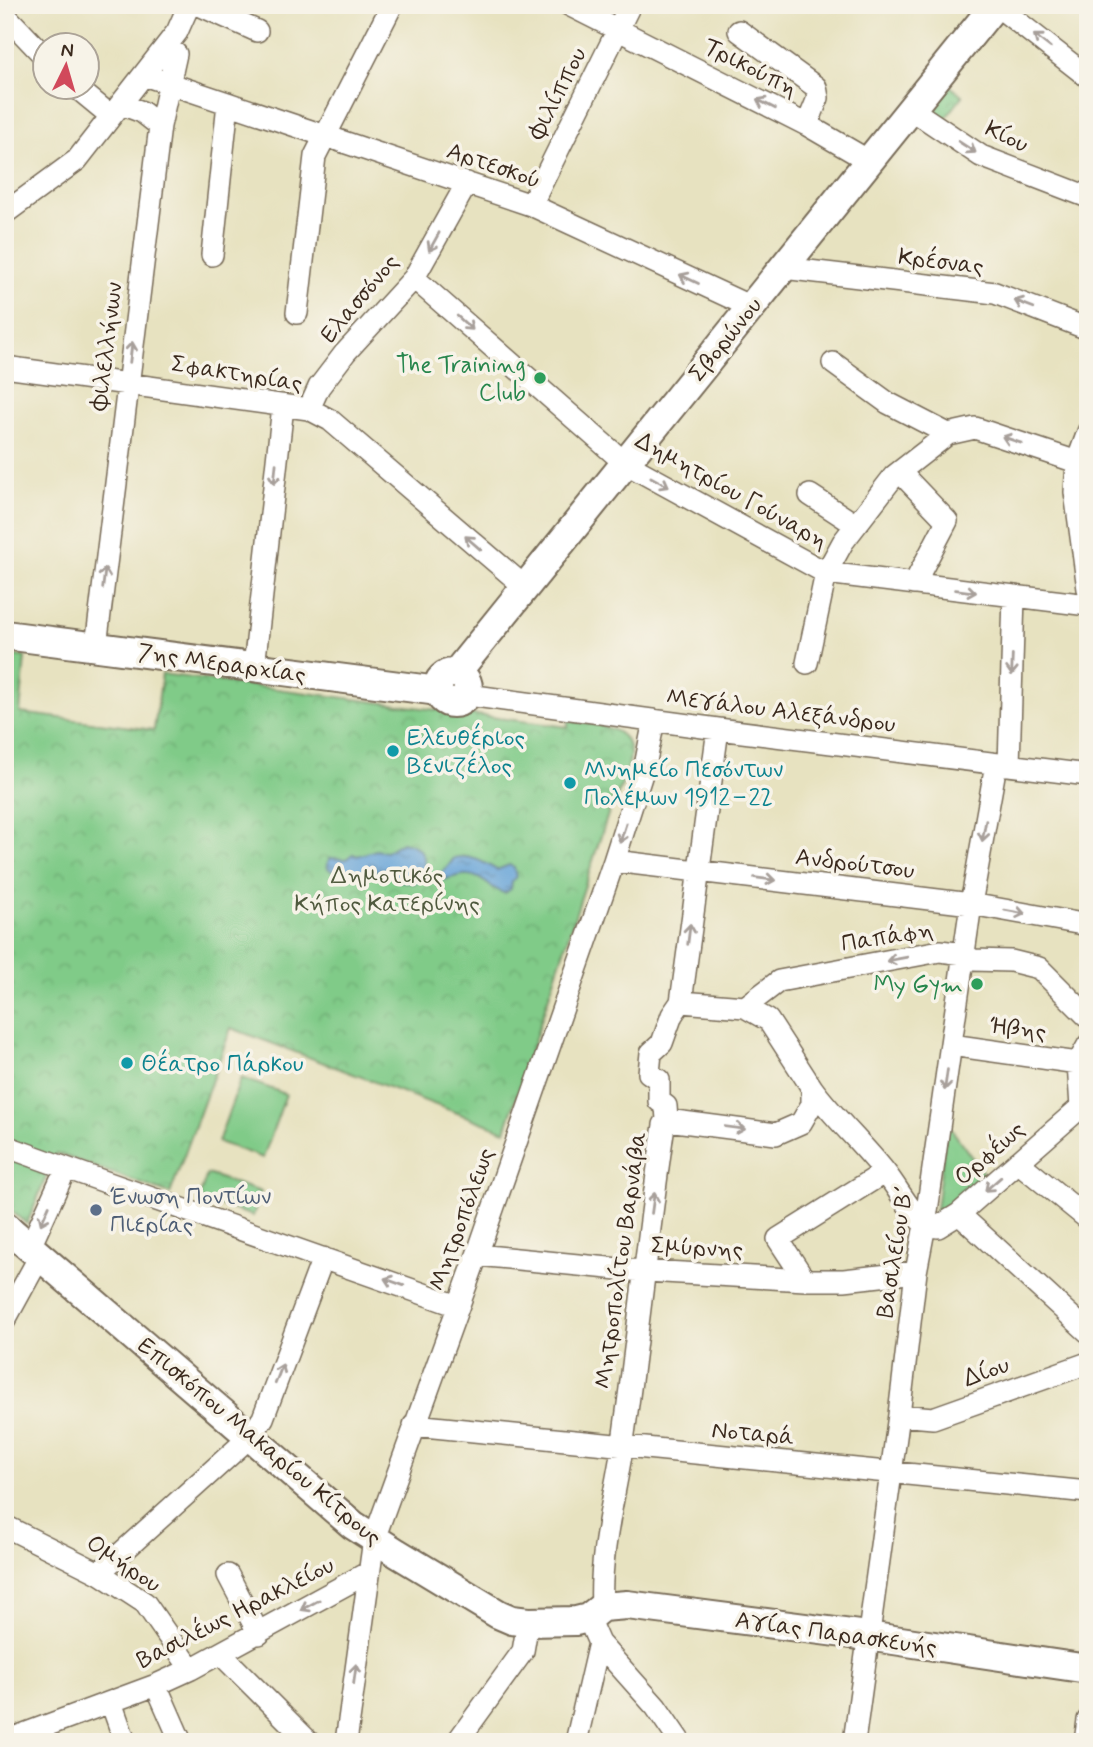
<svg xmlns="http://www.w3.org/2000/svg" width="1093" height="1747" viewBox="0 0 1093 1747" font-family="Mynerve,sans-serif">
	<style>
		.grass { fill: #80cb88; stroke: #5e7a53; stroke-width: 2 }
		.park { fill: url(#park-crowns); stroke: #5e7a53; stroke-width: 2 }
		.water { fill: url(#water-ripples); stroke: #51677b; stroke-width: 2 }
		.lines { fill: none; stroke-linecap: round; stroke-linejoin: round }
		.minor-casing { stroke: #776a57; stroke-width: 24 }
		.major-casing { stroke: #776a57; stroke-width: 32 }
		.minor { stroke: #fff; stroke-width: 21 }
		.major { stroke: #fff; stroke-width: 28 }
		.oneway { stroke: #a79f9a }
		.leisure-dot { fill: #2e9e5b; stroke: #f7f3e8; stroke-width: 2.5 }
		.culture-dot { fill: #0f9aa8; stroke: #f7f3e8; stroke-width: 2.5 }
		.service-dot { fill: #5c6f8a; stroke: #f7f3e8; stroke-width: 2.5 }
		.labels { text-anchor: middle; stroke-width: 7; stroke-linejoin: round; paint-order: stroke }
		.street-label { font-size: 24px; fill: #3b2a1e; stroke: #f7f3e8 }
		.leisure-label { font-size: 24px; fill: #27864d; stroke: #f7f3e8; text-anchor: end }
		.culture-label { font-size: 24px; fill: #0d838f; stroke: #f7f3e8; text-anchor: start }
		.park-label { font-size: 24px; fill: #505a3e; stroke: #f7f3e8 }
		.service-label { font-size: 24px; fill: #4e5e75; stroke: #f7f3e8; text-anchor: start }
	</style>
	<defs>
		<pattern id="park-crowns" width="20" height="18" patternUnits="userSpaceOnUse" patternTransform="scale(1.75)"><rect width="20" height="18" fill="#80cb88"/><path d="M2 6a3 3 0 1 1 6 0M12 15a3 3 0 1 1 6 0" fill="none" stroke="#70ae75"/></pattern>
		<pattern id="water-ripples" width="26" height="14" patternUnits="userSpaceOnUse" patternTransform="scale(1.75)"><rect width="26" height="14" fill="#67a4d8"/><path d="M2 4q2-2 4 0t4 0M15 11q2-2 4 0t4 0" fill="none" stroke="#5686af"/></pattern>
	</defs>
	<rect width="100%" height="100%" fill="#f7f3e8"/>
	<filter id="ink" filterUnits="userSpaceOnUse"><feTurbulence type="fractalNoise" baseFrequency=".0143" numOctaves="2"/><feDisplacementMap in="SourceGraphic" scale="14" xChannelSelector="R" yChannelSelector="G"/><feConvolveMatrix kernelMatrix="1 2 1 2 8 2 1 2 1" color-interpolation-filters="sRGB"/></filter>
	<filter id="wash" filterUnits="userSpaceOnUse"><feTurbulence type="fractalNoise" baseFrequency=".00686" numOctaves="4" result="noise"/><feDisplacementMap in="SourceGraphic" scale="28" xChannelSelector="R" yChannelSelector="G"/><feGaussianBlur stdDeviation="1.57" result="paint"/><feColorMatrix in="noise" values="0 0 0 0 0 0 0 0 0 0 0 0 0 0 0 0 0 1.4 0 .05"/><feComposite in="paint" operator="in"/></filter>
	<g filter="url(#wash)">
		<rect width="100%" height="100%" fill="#e7e2c0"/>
		<path class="grass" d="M 241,1078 L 286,1094 L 263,1158 L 218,1142 Z
			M 947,1123 L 986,1177 L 935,1217 Z
			M 207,1174 L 261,1192 L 253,1216 L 199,1198 Z"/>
		<path class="park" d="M 941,79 L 963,96 L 941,124 L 917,108 Z
			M 5,654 L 25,657 L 20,713 L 154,730 L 162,674 L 568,727 L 568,721 C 591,724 631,724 630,756 C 629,770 621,786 616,799 L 613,799 L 505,1131 L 231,1028 L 170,1194 L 56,1153 L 27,1224 L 5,1206 Z"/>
		<path class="water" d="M 402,842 C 421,846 425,852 425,872 C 441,878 446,870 454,858 C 471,854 483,862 497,870 L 509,865 L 514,867 L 516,877 L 512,881 L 511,889 L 505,893 C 490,890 482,874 465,875 C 447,876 441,886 421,878 L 414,883 L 396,880 L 389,868 C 377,873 365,869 353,872 L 348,869 L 343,872 L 335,870 L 333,872 L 328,868 L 327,864 L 330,858 L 346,859 L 353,854 L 357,856 L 376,850 L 386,852 Z"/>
	</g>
	<g filter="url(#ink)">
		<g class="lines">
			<defs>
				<path id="minor" d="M 199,5 L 257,31
					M 569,5 L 807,125 L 869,161
					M 996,5 L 1088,77
					M 5,15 L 46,58
					M 739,31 L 816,87 L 818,98 L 807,125
					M 144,75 L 531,205 L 751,307
					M 77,88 L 111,116
					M 121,104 L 142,112 L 160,126
					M 911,109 L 981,156 L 1088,197
					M 531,205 L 630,5
					M 5,213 L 77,160 L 177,32 L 189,5
					M 212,255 L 228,103
					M 783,268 L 995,293 L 1088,329
					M 414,278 L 625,463 L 826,573 L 1088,605
					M 297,313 L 315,156 L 392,5
					M 833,363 L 888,403 L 948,434
					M 5,367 L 309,409 L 330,420 L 525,587
					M 309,409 L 319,387 L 345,353 L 414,278 L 467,183
					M 1088,432 L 1077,462 L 1075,492 L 1088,589
					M 900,472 L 947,521 L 914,584
					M 810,495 L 856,525
					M 96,646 L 160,126 L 176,54
					M 807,663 L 826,573 L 843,542 L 894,476 L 948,434 L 975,428 L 1077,462
					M 254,667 L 283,406
					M 468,695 L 718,729 L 1088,775
					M 1009,765 L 1014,596
					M 614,861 L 971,904 L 1088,925
					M 681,1002 L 745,1007 L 779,981 L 940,951 L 964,954 L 973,960 L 1011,961 L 1039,968 L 1088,1017
					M 951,1045 L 1078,1063
					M 812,1088 C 834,1118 862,1143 885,1172 C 899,1190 908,1209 925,1225
					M 1081,1107 L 1078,1063 L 1088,1045
					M 667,1120 L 776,1134 L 801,1123 L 812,1104 L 812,1088 L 768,1020 L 745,1007
					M 5,1146 L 66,1168
					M 1018,1162 L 1088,1219
					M 959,1214 L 1088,1332
					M 925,1225 L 938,1227 L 959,1214 L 1081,1107
					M 30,1247 L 66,1168 L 458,1306
					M 477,1255 L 629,1270 L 805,1280 L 844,1280 L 916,1272
					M 805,1280 L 778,1239 L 885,1172
					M 5,1320 L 40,1256
					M 899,1415 L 933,1418 L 1088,1363
					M 414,1425 L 1088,1492
					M 5,1526 L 99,1573 L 145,1603 L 191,1669
					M 99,1573 L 251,1436 L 263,1418 L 323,1258
					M 228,1575 L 259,1634
					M 602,1607 C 599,1555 614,1500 622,1449 C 637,1341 648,1233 664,1125 L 667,1120 L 666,1106 L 659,1101 L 659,1080 L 649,1073 L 651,1053 L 662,1043 L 672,1015 L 681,1002 L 718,729
					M 588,1618 L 599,1643 L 656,1707 L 680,1742
					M 221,1654 L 309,1742
					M 156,1685 L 181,1742
					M 111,1702 L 125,1742
					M 5,1741 L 156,1685 L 191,1669 L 369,1572
					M 346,1742 L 374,1539 L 477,1255 L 614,861 L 646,761 L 654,720
					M 457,1742 L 523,1651 L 528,1622
					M 576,1742 L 599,1643
					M 854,1742 L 899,1415 L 916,1272 L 925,1225 L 971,904 L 996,764
					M 1085,1742 L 1088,1720"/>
				<path id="major" d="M 5,635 L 438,691
					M438 688a15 15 0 1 1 30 0a15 15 0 1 1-30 0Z
					M 456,673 L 995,5
					M 5,1226 L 353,1525 L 397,1553 L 498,1614 L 512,1620 L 528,1622 L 576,1621 L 588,1618 L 602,1607 L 627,1605 L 867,1636 L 1088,1669"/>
			</defs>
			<use href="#minor" class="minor-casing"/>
			<use href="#major" class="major-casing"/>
			<use href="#minor" class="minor"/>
			<use href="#major" class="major"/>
		</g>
		<defs><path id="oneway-shaft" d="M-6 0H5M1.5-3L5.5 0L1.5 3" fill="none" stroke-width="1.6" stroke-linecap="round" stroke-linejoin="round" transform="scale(1.75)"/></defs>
		<g class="oneway">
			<use href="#oneway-shaft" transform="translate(1042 41) rotate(-142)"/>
			<use href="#oneway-shaft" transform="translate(766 104) rotate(-153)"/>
			<use href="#oneway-shaft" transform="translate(967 147) rotate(33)"/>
			<use href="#oneway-shaft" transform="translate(434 242) rotate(119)"/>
			<use href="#oneway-shaft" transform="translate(689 279) rotate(-155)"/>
			<use href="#oneway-shaft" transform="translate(1024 304) rotate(-159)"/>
			<use href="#oneway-shaft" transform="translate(465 323) rotate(42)"/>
			<use href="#oneway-shaft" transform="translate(131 352) rotate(-83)"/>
			<use href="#oneway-shaft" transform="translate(1012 440) rotate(-161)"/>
			<use href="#oneway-shaft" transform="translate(275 474) rotate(96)"/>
			<use href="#oneway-shaft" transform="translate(660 482) rotate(29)"/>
			<use href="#oneway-shaft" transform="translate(473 543) rotate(-139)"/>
			<use href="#oneway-shaft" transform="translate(104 578) rotate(-83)"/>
			<use href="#oneway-shaft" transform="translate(966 591) rotate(7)"/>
			<use href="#oneway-shaft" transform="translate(1012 665) rotate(92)"/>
			<use href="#oneway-shaft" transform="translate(984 831) rotate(100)"/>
			<use href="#oneway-shaft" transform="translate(623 833) rotate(108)"/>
			<use href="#oneway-shaft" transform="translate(765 879) rotate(7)"/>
			<use href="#oneway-shaft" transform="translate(1015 912) rotate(10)"/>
			<use href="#oneway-shaft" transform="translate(689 934) rotate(-83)"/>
			<use href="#oneway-shaft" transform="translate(897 959) rotate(170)"/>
			<use href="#oneway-shaft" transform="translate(946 1080) rotate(98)"/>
			<use href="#oneway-shaft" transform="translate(735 1128) rotate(8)"/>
			<use href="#oneway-shaft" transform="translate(993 1184) rotate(139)"/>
			<use href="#oneway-shaft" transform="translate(653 1203) rotate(-82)"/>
			<use href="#oneway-shaft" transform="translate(45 1215) rotate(114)"/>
			<use href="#oneway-shaft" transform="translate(394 1282) rotate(-160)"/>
			<use href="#oneway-shaft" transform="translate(279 1374) rotate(-69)"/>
			<use href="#oneway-shaft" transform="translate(310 1605) rotate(151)"/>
			<use href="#oneway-shaft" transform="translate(355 1674) rotate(-82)"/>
		</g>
	</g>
	<g class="leisure-dot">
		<circle cx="540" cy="378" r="7"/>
		<circle cx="977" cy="984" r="7"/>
	</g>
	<g class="culture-dot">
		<circle cx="393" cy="751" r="7"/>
		<circle cx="570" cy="783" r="7"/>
		<circle cx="127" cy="1063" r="7"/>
	</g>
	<circle class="service-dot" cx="96" cy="1210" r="7"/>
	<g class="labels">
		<g class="street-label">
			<text transform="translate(751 67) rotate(27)" y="8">Τρικούπη</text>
			<text transform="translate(557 93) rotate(-63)" y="8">Φιλίππου</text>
			<text transform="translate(1007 136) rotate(25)" y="8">Κίου</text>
			<text transform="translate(494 165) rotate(19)" y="8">Αρτεσκού</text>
			<text transform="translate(941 261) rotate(7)" y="8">Κρέσνας</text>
			<text transform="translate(359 298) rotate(-50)" y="8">Ελασσόνος</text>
			<text transform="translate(725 339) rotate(-51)" y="8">Σβορώνου</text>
			<text transform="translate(106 346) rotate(-83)" y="8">Φιλελλήνων</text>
			<text transform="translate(237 373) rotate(9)" y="8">Σφακτηρίας</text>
			<text transform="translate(732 490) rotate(29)" y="8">Δημητρίου Γούναρη</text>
			<text transform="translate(222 663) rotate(8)" y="8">7ης Μεραρχίας</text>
			<text transform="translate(781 710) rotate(7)" y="8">Μεγάλου Αλεξάνδρου</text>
			<text transform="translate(855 863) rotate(7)" y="8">Ανδρούτσου</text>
			<text transform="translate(887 936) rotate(-9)" y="8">Παπάφη</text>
			<text transform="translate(1018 1028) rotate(8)" y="8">Ήβης</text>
			<text transform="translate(989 1153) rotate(-41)" y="8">Ορφέως</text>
			<text transform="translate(461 1219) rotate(-70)" y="8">Μητροπόλεως</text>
			<text transform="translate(697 1247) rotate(3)" y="8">Σμύρνης</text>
			<text transform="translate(895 1248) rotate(-81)" y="8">Βασιλείου Β΄</text>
			<text transform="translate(620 1260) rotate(-82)" y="8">Μητροπολίτου Βαρνάβα</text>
			<text transform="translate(986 1371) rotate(-20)" y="8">Δίου</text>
			<text transform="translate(753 1433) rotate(5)" y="8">Νοταρά</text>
			<text transform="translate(260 1441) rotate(40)" y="8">Επισκόπου Μακαρίου Κίτρους</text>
			<text transform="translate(124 1563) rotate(34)" y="8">Ομήρου</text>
			<text transform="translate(235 1612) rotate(-27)" y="8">Βασιλέως Ηρακλείου</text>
			<text transform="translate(836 1633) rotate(8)" y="8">Αγίας Παρασκευής</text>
		</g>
		<g class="leisure-label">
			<text x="526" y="372">The Training<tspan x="526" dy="28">Club</tspan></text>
			<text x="963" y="992">My Gym</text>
		</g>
		<g class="culture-label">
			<text x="407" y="745">Ελευθέριος<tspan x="407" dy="28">Βενιζέλος</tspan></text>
			<text x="584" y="777">Μνημείο Πεσόντων<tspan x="584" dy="28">Πολέμων 1912–22</tspan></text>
			<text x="141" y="1071">Θέατρο Πάρκου</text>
		</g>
		<g class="park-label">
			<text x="387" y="883">Δημοτικός<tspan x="387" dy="28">Κήπος Κατερίνης</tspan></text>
		</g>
		<g class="service-label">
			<text x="110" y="1204">Ένωση Ποντίων<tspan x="110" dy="28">Πιερίας</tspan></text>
		</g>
	</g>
	<rect width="1093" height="1747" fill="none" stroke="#f7f3e8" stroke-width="28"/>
	<g transform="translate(66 66) rotate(5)"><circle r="33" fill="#f7f3e8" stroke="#aca397" stroke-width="2"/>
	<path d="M0-5L12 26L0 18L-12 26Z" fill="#d1495b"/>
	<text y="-10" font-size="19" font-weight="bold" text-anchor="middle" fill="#3b2a1e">N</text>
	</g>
</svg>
